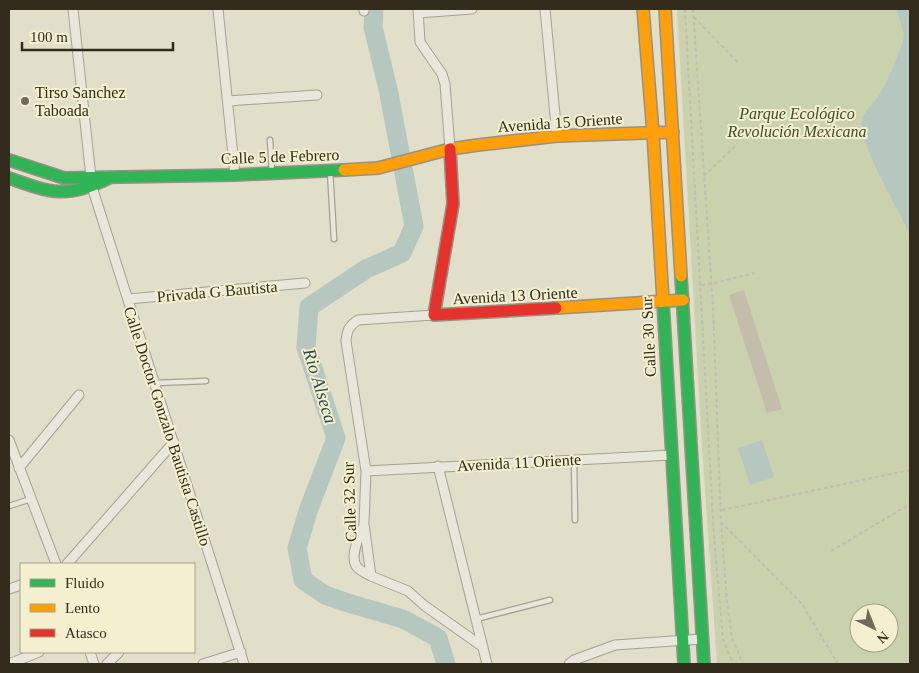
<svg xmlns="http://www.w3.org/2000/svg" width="919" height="673" viewBox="0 0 919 673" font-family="Georgia,serif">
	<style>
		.green { fill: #cad2ad; fill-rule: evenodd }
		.water { fill: #b6c7bf }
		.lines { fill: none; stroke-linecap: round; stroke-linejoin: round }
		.river { stroke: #b6c7bf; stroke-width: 19 }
		.building { fill: #c4bdab }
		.lane-casing { stroke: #a6a293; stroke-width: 7 }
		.street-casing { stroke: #a6a293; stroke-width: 11 }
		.fast-casing { stroke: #959284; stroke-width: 14 }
		.slow-casing { stroke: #959284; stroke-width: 14 }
		.jam-casing { stroke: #959284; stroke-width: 14 }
		.path { stroke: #c2bfb2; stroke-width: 2; stroke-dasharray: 4 2.5; stroke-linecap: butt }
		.lane { stroke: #e9e7db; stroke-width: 4.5 }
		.street { stroke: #e9e7db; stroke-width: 9 }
		.fast { stroke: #30b455; stroke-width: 11 }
		.slow { stroke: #ff9f0a; stroke-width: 11 }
		.jam { stroke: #e5322d; stroke-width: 11 }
		.poi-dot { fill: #706a5a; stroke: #f3efcf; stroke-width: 2 }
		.labels { text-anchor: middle; stroke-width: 4; stroke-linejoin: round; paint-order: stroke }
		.poi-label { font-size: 16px; fill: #332c1d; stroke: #f3efcf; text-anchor: start }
		.park-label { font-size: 16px; font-style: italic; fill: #3c4e24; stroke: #f3efcf }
		.street-label { font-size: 16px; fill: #332c1d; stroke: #f3efcf }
		.water-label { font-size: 18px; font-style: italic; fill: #2d4d52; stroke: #f3efcf }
	</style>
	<rect width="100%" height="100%" fill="#e1deca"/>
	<path class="green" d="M 677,9 L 910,9 L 910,664 L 717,664 L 702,446 ZM 859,613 L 889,613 L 889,643 L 859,643 Z"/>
	<path class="water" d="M 896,9 L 910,9 L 910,236 C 900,210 858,145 862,120 C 864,110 874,104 879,95 C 889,79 896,60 903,42 L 904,33 Z
		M 762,440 L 774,477 L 750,485 L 738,448 Z"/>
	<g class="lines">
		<path class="river" d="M 374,9 L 373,27 L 388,89 L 414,226 L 402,253 L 366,269 L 309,307 L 306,347 L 336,438 L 308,511 L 297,548 L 303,580 L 325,595 L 348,603 L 403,619 L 438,638 L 446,664"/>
	</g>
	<path class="building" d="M 744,290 L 782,409 L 767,413 L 729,295 Z"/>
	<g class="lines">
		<defs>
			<path id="lane" d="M 270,140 L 272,172
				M 330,171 L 334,239
				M 155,383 L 206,381
				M 574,460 L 575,520
				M 9,506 L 31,499
				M 476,619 L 550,600"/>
			<path id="street" d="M 73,9 L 92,187 L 244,664
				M 218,9 L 235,175
				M 418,9 L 420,42 L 442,74 L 445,84 L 450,149
				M 545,9 L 557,136
				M 364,11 L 364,9
				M 418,13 L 472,9
				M 228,101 L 317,95
				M 128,299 L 305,283
				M 434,315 L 358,320 C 349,326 347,330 346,341 L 366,471 L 364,524 L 371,576 L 408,591 L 425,606 L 483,647
				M 9,440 L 56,564
				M 438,466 L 487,664
				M 19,468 L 79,395
				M 366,471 L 672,455
				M 363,527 C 359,537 349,557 357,567 C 360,571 366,573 371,576
				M 67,564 L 174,442
				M 9,589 L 21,585
				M 90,652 L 94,664
				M 9,664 L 39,652
				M 107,664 L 119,652
				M 203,664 L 241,652
				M 569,664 L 574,660 L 615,645 L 702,639"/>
			<path id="fast" d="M 9,160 L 64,178 L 235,175 L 344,170
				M 9,178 C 51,193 67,199 109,178
				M 681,276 L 704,664
				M 663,301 L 684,664"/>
			<path id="slow" d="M 643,9 L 653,133 L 663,301
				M 665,9 L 681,276
				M 344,170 L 378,168 L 450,149 L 478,145 L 557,136 L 673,132
				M 556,308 L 683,300"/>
			<path id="jam" d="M 450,149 L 453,204 L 434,315 L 556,308"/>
		</defs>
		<use href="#lane" class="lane-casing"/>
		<use href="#street" class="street-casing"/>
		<use href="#fast" class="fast-casing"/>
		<use href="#slow" class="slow-casing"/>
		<use href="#jam" class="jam-casing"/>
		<path class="path" d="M 685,9 L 714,537 L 723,639 L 733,664
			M 693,9 L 713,307 L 721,522 L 727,602 L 732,638 L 743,664
			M 694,17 L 739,64
			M 704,176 L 737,144
			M 701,285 L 711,284 L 755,273
			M 722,510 L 910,470
			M 721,522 L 802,604 L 838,664
			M 831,551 L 910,504"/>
		<use href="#lane" class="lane"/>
		<use href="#street" class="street"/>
		<use href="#fast" class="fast"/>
		<use href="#slow" class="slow"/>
		<use href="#jam" class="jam"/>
	</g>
	<circle class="poi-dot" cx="25" cy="101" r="5"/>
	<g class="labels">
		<g class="poi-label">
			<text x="35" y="98">Tirso Sanchez<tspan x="35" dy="18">Taboada</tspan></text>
		</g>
		<g class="park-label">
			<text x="797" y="119">Parque Ecológico<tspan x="797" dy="18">Revolución Mexicana</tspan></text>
		</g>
		<g class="street-label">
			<text transform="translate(560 122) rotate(-4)" y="6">Avenida 15 Oriente</text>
			<text transform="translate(280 156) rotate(-2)" y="6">Calle 5 de Febrero</text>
			<text transform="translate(217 291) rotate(-5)" y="6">Privada G Bautista</text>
			<text transform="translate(515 295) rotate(-3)" y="6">Avenida 13 Oriente</text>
			<text transform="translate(648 337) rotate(-93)" y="6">Calle 30 Sur</text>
			<text transform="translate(168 426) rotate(72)" y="6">Calle Doctor Gonzalo Bautista Castillo</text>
			<text transform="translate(519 462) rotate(-3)" y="6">Avenida 11 Oriente</text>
			<text transform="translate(349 502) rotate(-92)" y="6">Calle 32 Sur</text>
		</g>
		<g class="water-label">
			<text transform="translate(320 386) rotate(73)" y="6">Rio Alseca</text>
		</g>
	</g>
	<rect width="919" height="673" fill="none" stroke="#332c1d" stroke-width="20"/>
	<rect x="20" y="563" width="175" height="90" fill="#f3efcf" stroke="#a6a188"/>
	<rect x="30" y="579" width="25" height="8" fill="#30b455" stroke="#a6a188"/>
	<text x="65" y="588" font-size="15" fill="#332c1d">Fluido</text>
	<rect x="30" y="604" width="25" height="8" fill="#ff9f0a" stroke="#a6a188"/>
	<text x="65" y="613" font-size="15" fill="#332c1d">Lento</text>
	<rect x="30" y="629" width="25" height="8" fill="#e5322d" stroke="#a6a188"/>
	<text x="65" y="638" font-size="15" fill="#332c1d">Atasco</text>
	<g transform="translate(874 628) rotate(137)"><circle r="24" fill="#f3efcf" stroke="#a6a188"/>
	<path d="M0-4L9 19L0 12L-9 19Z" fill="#706a5a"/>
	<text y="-8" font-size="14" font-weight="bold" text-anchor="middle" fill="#332c1d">N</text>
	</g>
	<path d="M22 42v8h151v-8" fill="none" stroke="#332c1d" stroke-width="2.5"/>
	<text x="30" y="42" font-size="15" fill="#332c1d" stroke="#f3efcf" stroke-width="4" paint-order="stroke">100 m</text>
</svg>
